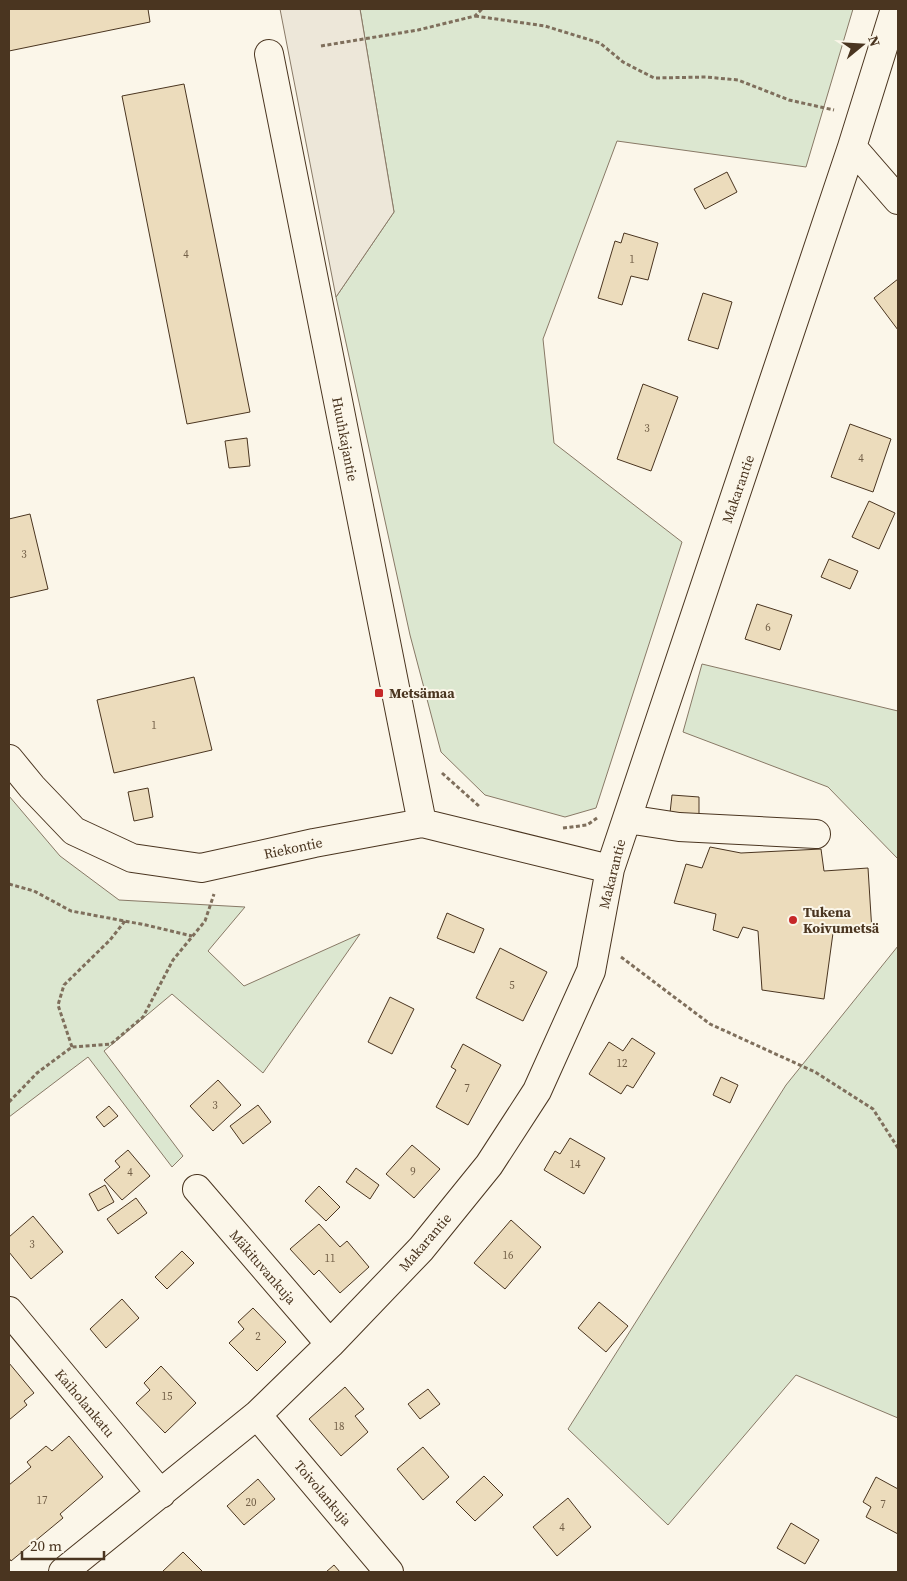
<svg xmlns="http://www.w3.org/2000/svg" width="907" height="1581" viewBox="0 0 907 1581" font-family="'Source Serif 4',serif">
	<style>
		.green { fill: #dce7d0; stroke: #887966 }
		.parking { fill: #ede7d9; stroke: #887966 }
		.building { fill: #ecdcbc; stroke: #4a3520 }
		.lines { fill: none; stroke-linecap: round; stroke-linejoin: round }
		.minor-casing { stroke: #4a3520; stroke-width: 30 }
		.path { stroke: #7f6f5c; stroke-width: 3; stroke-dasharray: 4 2.5; stroke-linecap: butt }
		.minor { stroke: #fbf6e9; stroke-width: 28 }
		.poi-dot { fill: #c62828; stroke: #fbf6e9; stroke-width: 2 }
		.labels { text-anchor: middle; stroke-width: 4; stroke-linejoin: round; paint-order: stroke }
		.number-label { font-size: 11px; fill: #725f47 }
		.street-label { font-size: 14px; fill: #4a3520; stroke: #fbf6e9 }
		.poi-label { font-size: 14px; font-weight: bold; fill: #4a3520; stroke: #fbf6e9; text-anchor: start }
	</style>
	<rect width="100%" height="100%" fill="#fbf6e9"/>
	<path class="green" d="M 360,9 L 853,9 L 806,167 L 617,141 L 543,339 L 554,443 L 682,542 L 596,808 L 565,817 L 485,795 L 441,752 L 410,635 L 336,297 L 394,212 Z
		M 702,664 L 898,711 L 898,859 L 828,787 L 683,732 Z
		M 9,796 L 60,856 L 119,900 L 245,907 L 208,951 L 244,986 L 360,934 L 263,1073 L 172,994 L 104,1051 L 183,1156 L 172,1167 L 88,1057 L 9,1117 Z
		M 898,946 L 898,1418 L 796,1375 L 668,1525 L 568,1429 L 786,1085 Z"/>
	<path class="parking" d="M 280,9 L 360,9 L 394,212 L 336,297 Z"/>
	<path class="building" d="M 9,9 L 148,9 L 150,22 L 9,51 Z
		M 184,84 L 250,412 L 187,424 L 122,96 Z
		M 727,172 L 737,192 L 705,209 L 694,189 Z
		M 624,233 L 658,243 L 648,280 L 631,276 L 622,305 L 598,298 L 615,241 L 621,243 Z
		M 898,279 L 898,330 L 874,298 Z
		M 703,293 L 732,302 L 718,349 L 688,340 Z
		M 643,384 L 678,397 L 651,471 L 617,459 Z
		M 850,424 L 891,439 L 873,492 L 831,477 Z
		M 247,438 L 250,466 L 229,468 L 225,441 Z
		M 869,501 L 895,513 L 879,549 L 852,537 Z
		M 30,514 L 48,589 L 9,598 L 9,519 Z
		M 829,559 L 858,571 L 850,589 L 821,577 Z
		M 757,604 L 792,615 L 780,650 L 745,639 Z
		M 194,677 L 212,750 L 114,773 L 97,700 Z
		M 148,788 L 153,817 L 134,821 L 128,792 Z
		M 672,795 L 699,797 L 699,814 L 670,813 Z
		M 710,847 L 741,853 L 821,849 L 824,871 L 868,868 L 872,932 L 833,933 L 824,999 L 762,990 L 758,931 L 743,927 L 738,938 L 713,930 L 716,914 L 674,903 L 686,864 L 702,868 Z
		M 447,913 L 484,929 L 474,953 L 437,938 Z
		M 500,948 L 547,972 L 523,1021 L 476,998 Z
		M 390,997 L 414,1009 L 392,1054 L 368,1042 Z
		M 632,1038 L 655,1053 L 633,1088 L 627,1085 L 621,1094 L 589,1074 L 609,1042 L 623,1051 Z
		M 463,1044 L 501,1065 L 468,1125 L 436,1107 L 456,1070 L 451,1067 Z
		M 721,1077 L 738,1085 L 730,1103 L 713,1095 Z
		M 218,1080 L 241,1105 L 213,1131 L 190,1106 Z
		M 258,1105 L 271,1122 L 243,1144 L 230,1126 Z
		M 109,1106 L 118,1116 L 104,1127 L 96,1117 Z
		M 570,1138 L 605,1158 L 584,1194 L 544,1170 L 555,1151 L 560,1154 Z
		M 412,1145 L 440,1169 L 414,1198 L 386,1174 Z
		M 128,1150 L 150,1176 L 122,1200 L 104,1180 L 120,1167 L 115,1161 Z
		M 356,1168 L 379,1185 L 370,1199 L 346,1182 Z
		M 105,1185 L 114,1202 L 98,1211 L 89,1194 Z
		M 319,1186 L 340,1207 L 326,1221 L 305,1201 Z
		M 136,1198 L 147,1213 L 118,1234 L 107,1219 Z
		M 33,1216 L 63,1252 L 31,1279 L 9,1252 L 9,1237 Z
		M 511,1220 L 541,1247 L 505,1289 L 474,1263 Z
		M 319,1224 L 340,1247 L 347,1241 L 369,1267 L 340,1293 L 319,1270 L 314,1275 L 290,1249 Z
		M 182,1251 L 194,1263 L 167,1289 L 155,1277 Z
		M 122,1299 L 139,1318 L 106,1348 L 90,1329 Z
		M 599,1302 L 628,1326 L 606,1352 L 578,1328 Z
		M 253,1308 L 286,1342 L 257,1371 L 229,1343 L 244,1329 L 238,1322 Z
		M 9,1363 L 34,1393 L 24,1401 L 27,1405 L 9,1420 Z
		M 161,1366 L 196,1403 L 165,1433 L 136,1403 L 150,1390 L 144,1383 Z
		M 345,1387 L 364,1409 L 355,1416 L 368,1432 L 341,1456 L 309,1419 Z
		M 428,1389 L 440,1404 L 420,1419 L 408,1404 Z
		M 69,1436 L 103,1477 L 60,1514 L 63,1518 L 11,1561 L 9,1558 L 9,1485 L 31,1467 L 27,1462 L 46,1446 L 52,1451 Z
		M 423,1447 L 449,1477 L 423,1500 L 397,1469 Z
		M 484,1476 L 503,1495 L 475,1521 L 456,1502 Z
		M 876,1477 L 898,1489 L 898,1534 L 866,1517 L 871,1507 L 863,1502 Z
		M 258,1479 L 275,1499 L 244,1525 L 227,1506 Z
		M 568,1498 L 591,1527 L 557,1556 L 533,1527 Z
		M 791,1523 L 819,1540 L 805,1564 L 777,1548 Z
		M 183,1552 L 203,1572 L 162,1572 Z
		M 334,1565 L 340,1572 L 326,1572 Z"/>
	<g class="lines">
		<defs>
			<path id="minor" d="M 269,54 L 422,823
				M 852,147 L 898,200
				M 9,759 L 32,787 L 74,831 L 132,858 L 201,868 L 314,843 L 422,823 L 610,869
				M 627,819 L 679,827 L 816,834
				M 197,1189 L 330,1344
				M 9,1311 L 161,1494
				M 257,1415 L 389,1572
				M 63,1572 L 257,1415 L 330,1344 L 421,1249 L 489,1165 L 537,1091 L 591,971 L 610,869 L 852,147 L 895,9"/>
		</defs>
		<use href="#minor" class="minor-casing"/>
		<path class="path" d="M 475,16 L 545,26 L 600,43 L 623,62 L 654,78 L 706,77 L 738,80 L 789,100 L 834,110
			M 321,46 L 418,30 L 475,16 L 482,9
			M 442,773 L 480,807
			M 563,828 L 587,825 L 597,818
			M 9,884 L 34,891 L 71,911 L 146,925 L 192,936
			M 621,957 L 710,1024 L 815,1072 L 873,1109 L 898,1148
			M 72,1047 L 58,1005 L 64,985 L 110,940 L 125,921
			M 9,1102 L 37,1073 L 72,1047 L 111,1044 L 143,1017 L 173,960 L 205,921 L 214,894"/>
		<use href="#minor" class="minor"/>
	</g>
	<g class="poi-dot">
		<rect x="374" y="688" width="10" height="10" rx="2.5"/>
		<circle cx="793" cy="920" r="5"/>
	</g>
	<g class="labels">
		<g class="number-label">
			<text x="186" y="258">4</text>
			<text x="632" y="263">1</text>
			<text x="647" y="432">3</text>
			<text x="861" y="462">4</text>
			<text x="24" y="558">3</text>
			<text x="768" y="631">6</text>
			<text x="154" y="729">1</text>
			<text x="512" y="989">5</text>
			<text x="622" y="1067">12</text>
			<text x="467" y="1092">7</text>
			<text x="215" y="1109">3</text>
			<text x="575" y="1168">14</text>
			<text x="413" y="1175">9</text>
			<text x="130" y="1176">4</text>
			<text x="32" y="1248">3</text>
			<text x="508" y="1259">16</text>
			<text x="330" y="1262">11</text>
			<text x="258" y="1340">2</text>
			<text x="167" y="1400">15</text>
			<text x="339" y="1430">18</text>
			<text x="42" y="1504">17</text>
			<text x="251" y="1506">20</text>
			<text x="883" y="1508">7</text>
			<text x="562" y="1531">4</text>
		</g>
		<g class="street-label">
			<text transform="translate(345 439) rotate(79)" y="5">Huuhkajantie</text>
			<text transform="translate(738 489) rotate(-71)" y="5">Makarantie</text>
			<text transform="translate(293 848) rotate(-12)" y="5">Riekontie</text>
			<text transform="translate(612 874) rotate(-76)" y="5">Makarantie</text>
			<text transform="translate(425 1242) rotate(-49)" y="5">Makarantie</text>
			<text transform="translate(263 1267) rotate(49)" y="5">Mäkituvankuja</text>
			<text transform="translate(85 1403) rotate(50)" y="5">Kaiholankatu</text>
			<text transform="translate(323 1493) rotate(50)" y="5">Toivolankuja</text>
		</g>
		<g class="poi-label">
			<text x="389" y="698">Metsämaa</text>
			<text x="803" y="917">Tukena<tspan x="803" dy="16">Koivumetsä</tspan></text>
		</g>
	</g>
	<rect width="907" height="1581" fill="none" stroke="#4a3520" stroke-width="20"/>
	<g transform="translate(862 45) rotate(72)" stroke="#fbf6e9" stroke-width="4" paint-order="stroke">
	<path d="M0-4L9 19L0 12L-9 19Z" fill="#4a3520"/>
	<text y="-8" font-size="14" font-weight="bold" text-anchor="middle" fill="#4a3520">N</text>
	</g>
	<path d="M22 1551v8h82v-8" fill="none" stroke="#4a3520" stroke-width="2.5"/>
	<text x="30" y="1551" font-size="15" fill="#4a3520" stroke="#fbf6e9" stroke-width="4" paint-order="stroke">20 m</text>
</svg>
